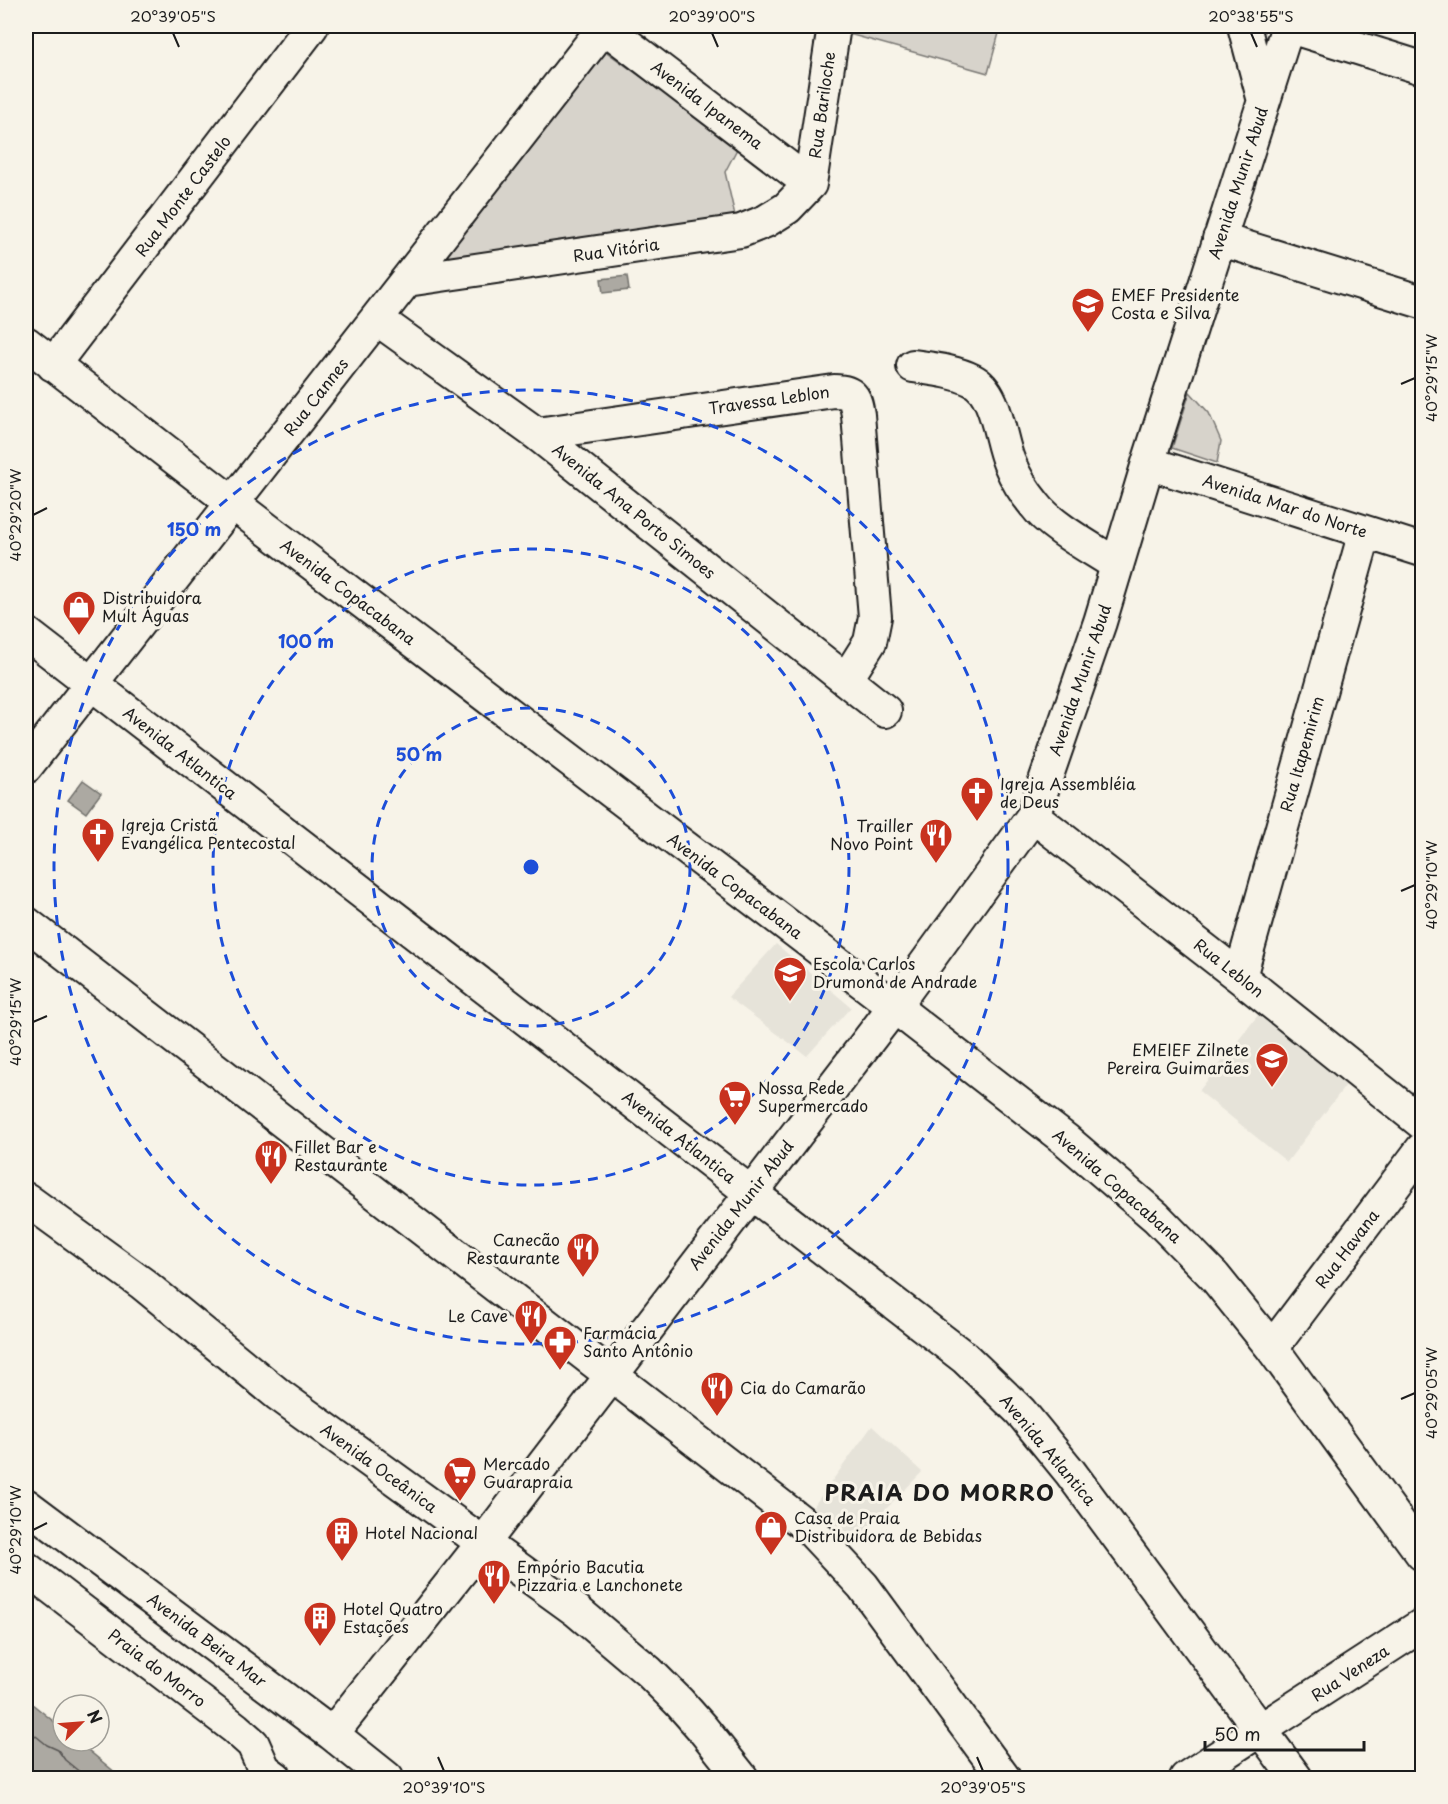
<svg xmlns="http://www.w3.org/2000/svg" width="1448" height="1804" viewBox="0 0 1448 1804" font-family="'Playpen Sans',sans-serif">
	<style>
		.built { fill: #e6e3d9 }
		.green { fill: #d7d3cb; stroke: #7a7874; stroke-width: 1.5 }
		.water { fill: #aca9a2; stroke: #72716c; stroke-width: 1.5 }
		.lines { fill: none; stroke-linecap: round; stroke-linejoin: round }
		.shore { stroke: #565452; stroke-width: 1.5 }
		.minor-casing { stroke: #1c1c1c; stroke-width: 36 }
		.minor { stroke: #f7f3e8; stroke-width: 32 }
		.ticks { fill: none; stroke: #1c1c1c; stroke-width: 2 }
		.ring { fill: none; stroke: #1d4ed8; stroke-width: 3; stroke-dasharray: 10 8 }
		.labels { text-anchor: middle; stroke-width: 6; stroke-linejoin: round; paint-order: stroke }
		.street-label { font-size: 16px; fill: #1c1c1c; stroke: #f7f3e8 }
		.poi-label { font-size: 16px; fill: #1c1c1c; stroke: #f7f3e8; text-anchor: start }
		.district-label { font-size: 22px; font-weight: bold; letter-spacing: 1.5px; fill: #1c1c1c; stroke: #f7f3e8 }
		.centre { fill: #1d4ed8; stroke: #f7f3e8; stroke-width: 3 }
		.ring-label { font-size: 18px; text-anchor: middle; font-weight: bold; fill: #1d4ed8; stroke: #f7f3e8; stroke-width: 6; stroke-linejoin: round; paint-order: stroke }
		.neatline { fill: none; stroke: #1c1c1c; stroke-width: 2 }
		.ticks-label { font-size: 15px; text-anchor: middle; fill: #1c1c1c }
	</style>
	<rect width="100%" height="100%" fill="#f7f3e8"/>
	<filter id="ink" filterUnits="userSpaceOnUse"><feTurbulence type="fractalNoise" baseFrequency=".0167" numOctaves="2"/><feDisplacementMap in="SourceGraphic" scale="12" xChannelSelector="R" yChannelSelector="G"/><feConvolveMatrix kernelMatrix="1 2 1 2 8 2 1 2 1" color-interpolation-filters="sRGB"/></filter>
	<g filter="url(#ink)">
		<path class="built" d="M 776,944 L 851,1007 L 807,1056 L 728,997 Z
			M 1258,1015 L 1346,1085 L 1287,1162 L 1199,1091 Z
			M 872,1426 L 922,1472 L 852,1544 L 813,1507 Z"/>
		<path class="green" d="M 851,26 L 1001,26 L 988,73 L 849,34 Z
			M 601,48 L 738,147 L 725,172 L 736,220 L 436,266 Z
			M 1190,392 L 1209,413 L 1221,441 L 1217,463 L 1172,448 Z"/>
		<path class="water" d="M 627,276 L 629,290 L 603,293 L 601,279 Z
			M 83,780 L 101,793 L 86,813 L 68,800 Z
			M 26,1699 L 63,1729 L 63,1741 L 77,1741 L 122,1778 L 26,1778 Z"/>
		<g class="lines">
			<path class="shore" d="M 26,1728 L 47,1745 L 58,1750 L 65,1760 L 87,1778"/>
			<defs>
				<path id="minor" d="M 603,26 L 810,184
					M 1244,26 L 1264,101
					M 1287,26 L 1422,68
					M 810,184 L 834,26
					M 1219,239 L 1422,302
					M 407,280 L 741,231 L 766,221 L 787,208 L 810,184
					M 377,319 L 537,434 L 885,711
					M 26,343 L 252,518 L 874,991 L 1066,1140 L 1156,1217 L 1214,1276 L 1272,1348 L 1422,1554
					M 53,365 L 312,26
					M 913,366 C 932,369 954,371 972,380 C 997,392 999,438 1009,462 C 1015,477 1024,492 1035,505 C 1051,527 1093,549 1117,565
					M 537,434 L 834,391 C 853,391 855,397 858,415 L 875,617 L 870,642 L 846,680
					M 1148,463 L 1422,550
					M 26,633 L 965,1358 L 1020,1411 L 1070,1472 L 1296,1778
					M 26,767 L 605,26
					M 1033,816 L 1240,977 L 1422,1123
					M 26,923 L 808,1527 L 863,1586 L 1004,1778
					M 1240,977 L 1365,532
					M 26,1199 L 143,1284 L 279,1395 L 577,1611 L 649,1672 L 679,1702 L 702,1728 L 742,1778
					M 1272,1348 L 1422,1149
					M 26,1505 L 332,1734 L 387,1778
					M 26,1568 L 235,1728 L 253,1744 L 264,1769 L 276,1778
					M 332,1734 L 494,1529 L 894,1007 L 1033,816 L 1100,622 L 1148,463 L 1288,26
					M 1186,1778 L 1422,1625"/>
			</defs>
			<use href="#minor" class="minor-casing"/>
			<use href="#minor" class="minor"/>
		</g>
	</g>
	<path class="ticks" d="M 173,33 L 179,47M 712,33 L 718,47M 1251,33 L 1257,47M 1401,384 L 1415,378M 33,515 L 47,508M 1401,891 L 1415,885M 33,1022 L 47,1016M 1401,1399 L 1415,1393M 33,1530 L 47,1523M 438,1757 L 444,1771M 977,1757 L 983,1771"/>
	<g class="ring">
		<circle cx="531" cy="867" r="159"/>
		<circle cx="531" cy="867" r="318"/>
		<circle cx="531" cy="867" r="477"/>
	</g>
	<defs>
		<symbol id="school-pin" viewBox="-11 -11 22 30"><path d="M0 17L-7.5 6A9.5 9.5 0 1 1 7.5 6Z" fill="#c8321e" stroke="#f7f3e8"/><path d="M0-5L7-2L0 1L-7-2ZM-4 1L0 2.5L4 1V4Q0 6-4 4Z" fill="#fff"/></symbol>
		<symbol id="shop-pin" viewBox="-11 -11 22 30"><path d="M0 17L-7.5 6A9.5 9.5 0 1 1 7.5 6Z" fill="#c8321e" stroke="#f7f3e8"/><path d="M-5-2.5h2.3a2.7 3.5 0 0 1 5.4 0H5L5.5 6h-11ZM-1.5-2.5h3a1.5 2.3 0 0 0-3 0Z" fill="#fff"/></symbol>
		<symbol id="church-pin" viewBox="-11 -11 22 30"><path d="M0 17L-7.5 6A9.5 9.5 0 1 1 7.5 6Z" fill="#c8321e" stroke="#f7f3e8"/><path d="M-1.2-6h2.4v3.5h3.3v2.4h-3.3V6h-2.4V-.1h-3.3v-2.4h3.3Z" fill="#fff"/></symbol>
		<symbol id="restaurant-pin" viewBox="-11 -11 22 30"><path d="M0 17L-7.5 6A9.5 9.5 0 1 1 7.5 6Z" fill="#c8321e" stroke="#f7f3e8"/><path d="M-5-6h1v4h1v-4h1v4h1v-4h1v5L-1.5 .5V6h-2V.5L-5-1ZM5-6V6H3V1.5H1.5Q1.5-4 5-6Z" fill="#fff"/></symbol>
		<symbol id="supermarket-pin" viewBox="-11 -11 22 30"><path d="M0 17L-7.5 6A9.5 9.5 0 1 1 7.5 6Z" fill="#c8321e" stroke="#f7f3e8"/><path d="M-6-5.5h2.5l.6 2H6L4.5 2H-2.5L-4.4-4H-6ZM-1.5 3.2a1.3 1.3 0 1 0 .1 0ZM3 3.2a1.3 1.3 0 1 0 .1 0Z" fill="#fff"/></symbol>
		<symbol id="pharmacy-pin" viewBox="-11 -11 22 30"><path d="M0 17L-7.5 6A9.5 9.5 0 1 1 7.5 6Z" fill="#c8321e" stroke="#f7f3e8"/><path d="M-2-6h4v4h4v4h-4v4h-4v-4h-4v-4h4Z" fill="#fff"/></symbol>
		<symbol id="building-pin" viewBox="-11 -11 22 30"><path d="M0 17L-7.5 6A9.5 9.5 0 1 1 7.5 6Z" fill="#c8321e" stroke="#f7f3e8"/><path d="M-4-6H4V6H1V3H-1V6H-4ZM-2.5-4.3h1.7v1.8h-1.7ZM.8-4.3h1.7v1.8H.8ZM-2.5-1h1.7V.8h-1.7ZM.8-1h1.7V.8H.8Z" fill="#fff"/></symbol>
	</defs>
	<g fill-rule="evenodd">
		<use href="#school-pin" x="1069" y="285" width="38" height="52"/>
		<use href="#shop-pin" x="60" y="588" width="38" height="52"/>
		<use href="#church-pin" x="958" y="774" width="38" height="52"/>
		<use href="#church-pin" x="79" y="815" width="38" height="52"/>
		<use href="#restaurant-pin" x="917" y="816" width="38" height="52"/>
		<use href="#school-pin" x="771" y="954" width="38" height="52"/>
		<use href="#school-pin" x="1253" y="1040" width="38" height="52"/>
		<use href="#supermarket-pin" x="716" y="1078" width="38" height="52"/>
		<use href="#restaurant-pin" x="252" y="1137" width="38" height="52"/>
		<use href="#restaurant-pin" x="564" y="1230" width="38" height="52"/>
		<use href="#restaurant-pin" x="512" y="1297" width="38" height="52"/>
		<use href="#pharmacy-pin" x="541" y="1323" width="38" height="52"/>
		<use href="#restaurant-pin" x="698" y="1369" width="38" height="52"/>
		<use href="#supermarket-pin" x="441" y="1454" width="38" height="52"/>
		<use href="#shop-pin" x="752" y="1508" width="38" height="52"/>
		<use href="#building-pin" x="323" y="1514" width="38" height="52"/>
		<use href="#restaurant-pin" x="475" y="1557" width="38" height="52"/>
		<use href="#building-pin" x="301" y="1599" width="38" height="52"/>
	</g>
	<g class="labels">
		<g class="street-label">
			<text transform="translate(707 105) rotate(37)" y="6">Avenida Ipanema</text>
			<text transform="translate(822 105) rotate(-82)" y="6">Rua Bariloche</text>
			<text transform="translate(1238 183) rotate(-72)" y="6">Avenida Munir Abud</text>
			<text transform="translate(183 196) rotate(-53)" y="6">Rua Monte Castelo</text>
			<text transform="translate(616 250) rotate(-8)" y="6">Rua Vitória</text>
			<text transform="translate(316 397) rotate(-52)" y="6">Rua Cannes</text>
			<text transform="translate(769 400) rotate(-8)" y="6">Travessa Leblon</text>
			<text transform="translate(1285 506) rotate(18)" y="6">Avenida Mar do Norte</text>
			<text transform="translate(634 511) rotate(39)" y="6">Avenida Ana Porto Simoes</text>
			<text transform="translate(348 592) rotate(37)" y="6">Avenida Copacabana</text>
			<text transform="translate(1080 680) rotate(-71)" y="6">Avenida Munir Abud</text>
			<text transform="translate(180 753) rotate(38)" y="6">Avenida Atlantica</text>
			<text transform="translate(1302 754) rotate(-74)" y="6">Rua Itapemirim</text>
			<text transform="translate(735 886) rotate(37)" y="6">Avenida Copacabana</text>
			<text transform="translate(1229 968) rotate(38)" y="6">Rua Leblon</text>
			<text transform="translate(679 1137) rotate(38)" y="6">Avenida Atlantica</text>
			<text transform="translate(1117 1186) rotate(41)" y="6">Avenida Copacabana</text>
			<text transform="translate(741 1205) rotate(-52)" y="6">Avenida Munir Abud</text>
			<text transform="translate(1347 1249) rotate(-53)" y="6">Rua Havana</text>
			<text transform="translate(1048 1450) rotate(50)" y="6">Avenida Atlantica</text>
			<text transform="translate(379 1468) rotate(36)" y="6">Avenida Oceânica</text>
			<text transform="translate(207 1640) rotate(37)" y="6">Avenida Beira Mar</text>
			<text transform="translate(157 1668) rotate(37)" y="6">Praia do Morro</text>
			<text transform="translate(1350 1673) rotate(-33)" y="6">Rua Veneza</text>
		</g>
		<g class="poi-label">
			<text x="1111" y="301">EMEF Presidente<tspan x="1111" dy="18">Costa e Silva</tspan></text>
			<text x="102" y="604">Distribuidora<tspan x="102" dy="18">Mult Águas</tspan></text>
			<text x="1000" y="790">Igreja Assembléia<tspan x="1000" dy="18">de Deus</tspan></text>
			<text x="121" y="831">Igreja Cristã<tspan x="121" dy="18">Evangélica Pentecostal</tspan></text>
			<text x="913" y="832" text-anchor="end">Trailler<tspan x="913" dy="18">Novo Point</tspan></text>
			<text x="813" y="970">Escola Carlos<tspan x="813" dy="18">Drumond de Andrade</tspan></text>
			<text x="1249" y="1056" text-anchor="end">EMEIEF Zilnete<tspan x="1249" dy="18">Pereira Guimarães</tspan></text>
			<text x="758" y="1094">Nossa Rede<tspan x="758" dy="18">Supermercado</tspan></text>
			<text x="294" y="1153">Fillet Bar e<tspan x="294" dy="18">Restaurante</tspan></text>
			<text x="560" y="1246" text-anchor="end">Canecão<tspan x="560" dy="18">Restaurante</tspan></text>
			<text x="508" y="1322" text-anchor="end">Le Cave</text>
			<text x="583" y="1339">Farmácia<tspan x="583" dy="18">Santo Antônio</tspan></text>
			<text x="740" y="1394">Cia do Camarão</text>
			<text x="483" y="1470">Mercado<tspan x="483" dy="18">Guarapraia</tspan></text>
			<text x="794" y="1524">Casa de Praia<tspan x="794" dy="18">Distribuidora de Bebidas</tspan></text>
			<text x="365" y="1539">Hotel Nacional</text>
			<text x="517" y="1573">Empório Bacutia<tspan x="517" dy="18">Pizzaria e Lanchonete</tspan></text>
			<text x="343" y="1615">Hotel Quatro<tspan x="343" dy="18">Estações</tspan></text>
		</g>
		<g class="district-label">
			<text x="940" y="1501">PRAIA DO MORRO</text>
		</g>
	</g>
	<circle cx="531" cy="867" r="9" class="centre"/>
	<g class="ring-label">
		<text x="194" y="536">150 m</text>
		<text x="306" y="648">100 m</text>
		<text x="419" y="761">50 m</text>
	</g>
	<rect width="1448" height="1804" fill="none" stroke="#f7f3e8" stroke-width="66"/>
	<g transform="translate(81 1723) rotate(65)"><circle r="28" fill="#f7f3e8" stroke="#9f9d96" stroke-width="1.5"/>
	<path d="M0-4.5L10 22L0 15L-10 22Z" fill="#c8321e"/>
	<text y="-9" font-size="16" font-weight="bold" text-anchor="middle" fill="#1c1c1c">N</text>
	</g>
	<path d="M1205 1741v9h159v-9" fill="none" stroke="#1c1c1c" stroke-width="3"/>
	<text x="1214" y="1741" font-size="18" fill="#1c1c1c" stroke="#f7f3e8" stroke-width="4.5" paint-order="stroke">50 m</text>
	<rect x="33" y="33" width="1382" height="1738" class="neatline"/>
	<g class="ticks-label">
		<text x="173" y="22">20°39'05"S</text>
		<text x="712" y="22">20°39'00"S</text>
		<text x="1251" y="22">20°38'55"S</text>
		<text transform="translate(1432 378) rotate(-90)" y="5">40°29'15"W</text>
		<text transform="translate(16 515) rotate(-90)" y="5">40°29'20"W</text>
		<text transform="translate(1432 885) rotate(-90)" y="5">40°29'10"W</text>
		<text transform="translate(16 1022) rotate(-90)" y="5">40°29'15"W</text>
		<text transform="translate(1432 1393) rotate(-90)" y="5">40°29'05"W</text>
		<text transform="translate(16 1530) rotate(-90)" y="5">40°29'10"W</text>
		<text x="444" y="1793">20°39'10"S</text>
		<text x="983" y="1793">20°39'05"S</text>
	</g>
</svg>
